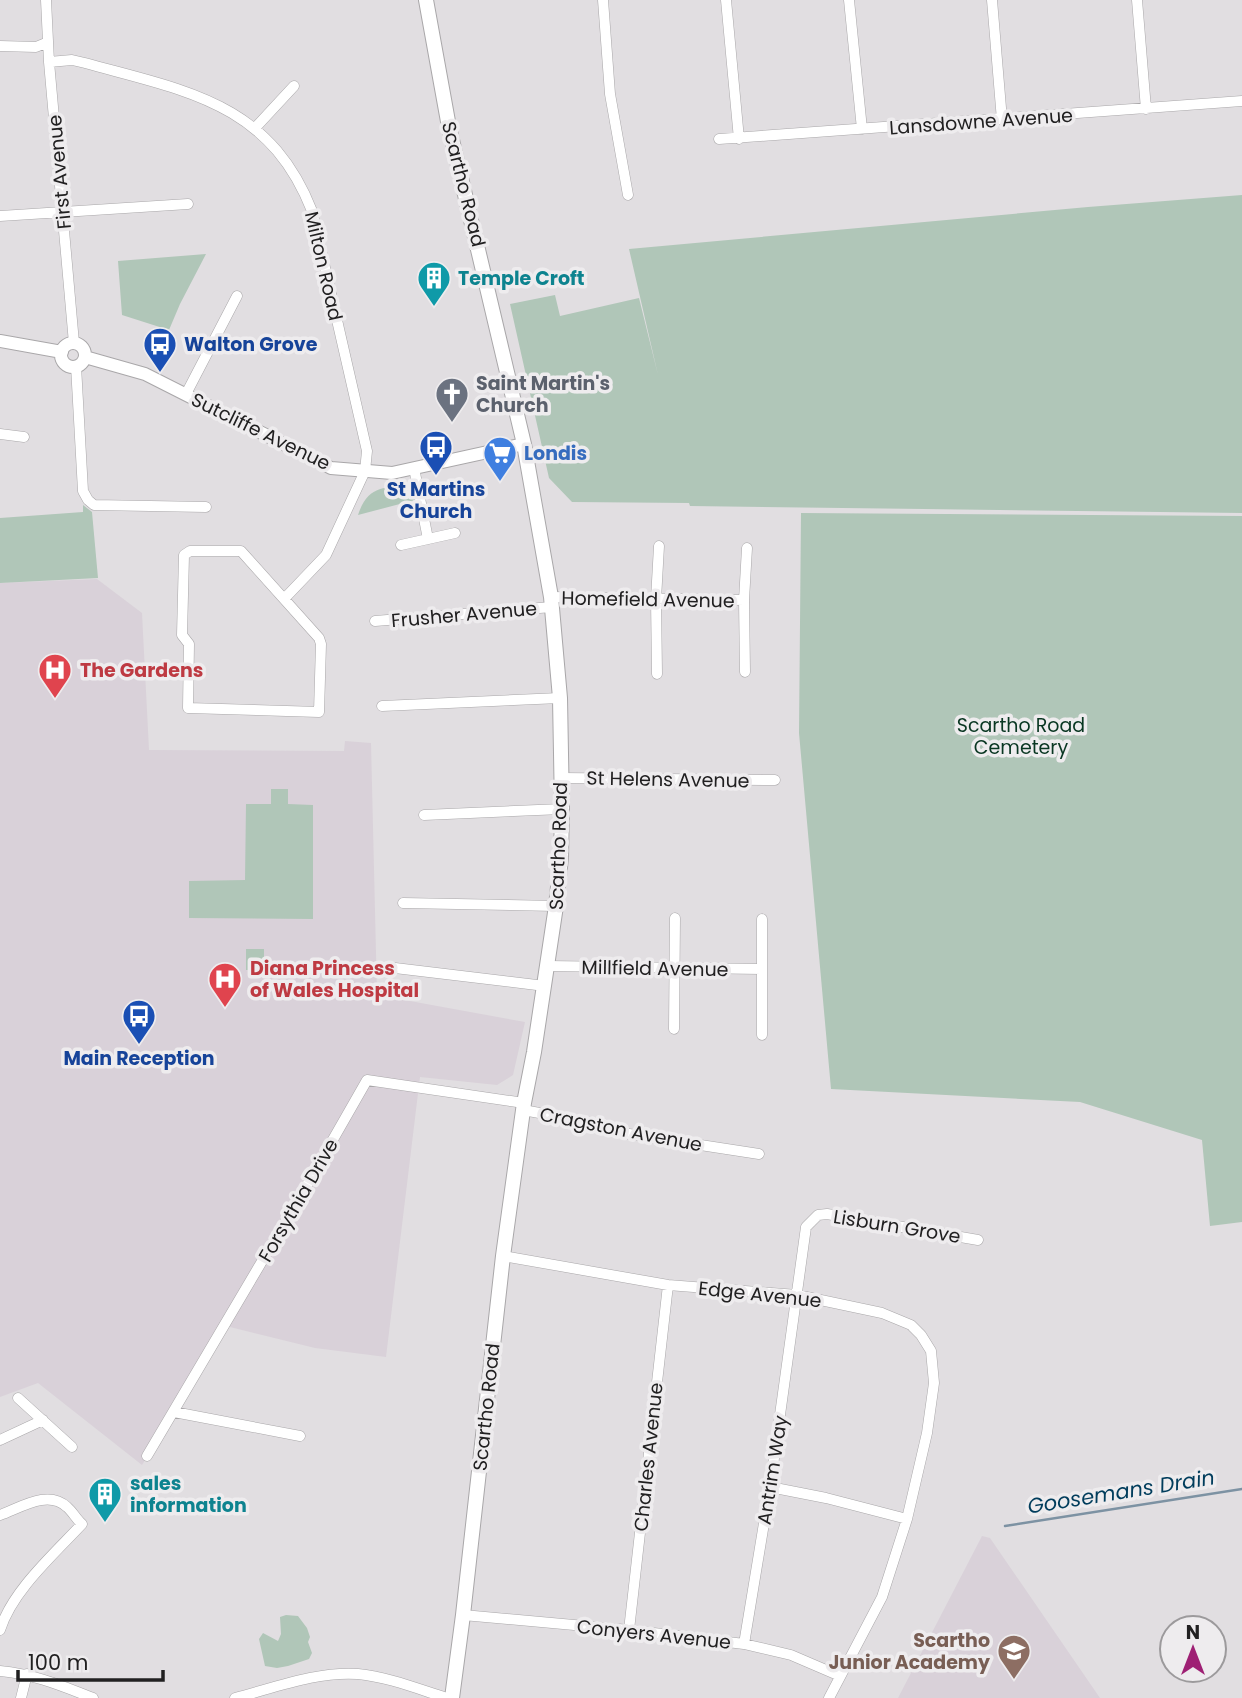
<svg xmlns="http://www.w3.org/2000/svg" width="1242" height="1698" viewBox="0 0 1242 1698" font-family="Poppins,sans-serif">
	<style>
		.built { fill: #d9d1d9 }
		.green { fill: #b0c6b8 }
		.lines { fill: none; stroke-linecap: round; stroke-linejoin: round }
		.stream { stroke: #7d92a3; stroke-width: 2.5 }
		.street-casing { stroke: #a9a7a9; stroke-width: 11 }
		.secondary-casing { stroke: #a9a7a9; stroke-width: 14 }
		.primary-casing { stroke: #a9a7a9; stroke-width: 16 }
		.street { stroke: #fff; stroke-width: 10 }
		.secondary { stroke: #fff; stroke-width: 12 }
		.primary { stroke: #fff; stroke-width: 14 }
		.labels { text-anchor: middle; stroke-width: 7; stroke-linejoin: round; paint-order: stroke }
		.street-label { font-size: 19px; fill: #212021; stroke: #eeecee }
		.culture-label { font-size: 19px; font-weight: bold; fill: #0d838f; stroke: #eeecee; text-anchor: start }
		.transit-label { font-size: 19px; font-weight: bold; fill: #164399; stroke: #eeecee }
		.worship-label { font-size: 19px; font-weight: bold; fill: #5b616d; stroke: #eeecee; text-anchor: start }
		.shop-label { font-size: 19px; font-weight: bold; fill: #366cbe; stroke: #eeecee; text-anchor: start }
		.health-label { font-size: 19px; font-weight: bold; fill: #be3a42; stroke: #eeecee; text-anchor: start }
		.park-label { font-size: 19px; fill: #093722; stroke: #eeecee }
		.education-label { font-size: 19px; font-weight: bold; fill: #785e54; stroke: #eeecee; text-anchor: end }
		.water-label { font-size: 21px; font-style: italic; fill: #013d5c; stroke: #eeecee }
	</style>
	<rect width="100%" height="100%" fill="#e1dee1"/>
	<path class="built" d="M 97,579 L 142,613 L 149,750 L 344,751 L 345,741 L 371,743 L 377,995 L 525,1022 L 513,1075 L 497,1085 L 420,1077 L 386,1357 L 315,1348 L 226,1326 L 142,1465 L 38,1383 L 0,1397 L 0,583 Z
		M 982,1536 L 990,1538 L 1100,1698 L 898,1698 Z"/>
	<path class="green" d="M 1242,195 L 1242,513 L 690,506 L 689,503 L 572,502 L 549,478 L 510,304 L 555,295 L 560,316 L 639,298 L 658,375 L 629,249 L 1088,207 Z
		M 206,254 L 180,304 L 169,330 L 122,315 L 118,261 Z
		M 411,485 L 415,500 L 358,515 C 368,485 384,488 411,485 Z
		M 83,505 L 92,512 L 98,578 L 0,583 L 0,518 L 83,512 Z
		M 801,513 L 1242,516 L 1242,1222 L 1210,1226 L 1202,1140 L 1080,1102 L 831,1089 L 799,733 Z
		M 271,789 L 288,789 L 288,804 L 313,805 L 313,919 L 189,918 L 189,881 L 245,880 L 246,804 L 271,804 Z
		M 246,949 L 264,949 L 264,970 L 246,970 Z
		M 286,1615 L 298,1616 L 307,1628 L 310,1637 L 308,1642 L 312,1653 L 309,1659 L 288,1666 L 277,1668 L 265,1666 L 259,1639 L 263,1633 L 278,1641 L 281,1634 L 280,1617 Z"/>
	<g class="lines">
		<path class="stream" d="M 1005,1526 L 1242,1489"/>
		<defs>
			<path id="street" d="M 46,0 L 49,62 L 74,343
				M 603,0 L 610,94 L 628,195
				M 726,0 L 739,139
				M 849,0 L 862,129
				M 992,0 L 1002,120
				M 1137,0 L 1146,109
				M 0,46 L 36,47 L 48,42
				M 49,62 L 72,60 L 85,63 C 186,91 269,102 312,211 L 367,451 L 365,471 L 326,555 L 284,599
				M 255,128 L 294,86
				M 719,139 L 1242,101
				M 0,216 L 188,204
				M 76,366 L 83,491 L 88,500 L 94,505 L 206,507
				M 186,394 L 237,296
				M 0,434 L 24,437
				M 414,468 L 428,539
				M 401,545 L 455,533
				M 190,551 L 241,551 L 319,638 L 321,644 L 319,712 L 188,708 L 189,644 L 182,635 L 184,555 Z
				M 551,597 L 744,600
				M 375,621 L 552,607
				M 745,672 L 744,600 L 747,548
				M 657,674 L 656,599 L 659,546
				M 382,706 L 560,698
				M 561,778 L 775,780
				M 424,815 L 562,809
				M 403,903 L 556,906
				M 762,919 L 762,1035
				M 548,966 L 762,969
				M 395,968 L 545,986
				M 674,1029 L 675,918
				M 523,1110 L 594,1123 L 629,1134 L 759,1154
				M 503,1256 L 668,1285 L 797,1295 L 882,1313 L 911,1325 L 921,1335 L 931,1351 L 934,1383 L 927,1433 L 907,1519 L 882,1597 L 829,1698
				M 18,1398 L 72,1447
				M 174,1412 L 300,1436
				M 0,1440 L 43,1420
				M 147,1456 L 307,1185 L 367,1080 L 524,1103
				M 770,1487 L 826,1498 L 907,1519
				M 0,1515 C 20,1508 48,1489 67,1507 C 73,1512 76,1519 82,1524 C 54,1554 12,1591 0,1630
				M 463,1615 L 629,1630 L 744,1644 L 791,1655 L 840,1676
				M 629,1630 L 668,1285
				M 744,1644 L 770,1487 L 806,1227 L 818,1215 L 827,1214 L 978,1240
				M 0,1671 C 34,1674 62,1686 93,1698
				M 21,1698 L 27,1674
				M 235,1698 C 274,1688 317,1671 358,1674 C 388,1677 418,1689 447,1698"/>
			<path id="secondary" d="M 0,341 L 62,352
				M61 355a12 12 0 1 1 24 0a12 12 0 1 1-24 0Z
				M 85,357 L 145,374 L 331,468 L 392,473 L 524,444"/>
			<path id="primary" d="M 426,0 L 449,127 L 524,444 L 551,597 L 560,698 L 562,809 L 561,858 L 556,906 L 534,1052 L 524,1103 L 503,1256 L 463,1615 L 452,1698"/>
		</defs>
		<use href="#street" class="street-casing"/>
		<use href="#secondary" class="secondary-casing"/>
		<use href="#primary" class="primary-casing"/>
		<use href="#street" class="street"/>
		<use href="#secondary" class="secondary"/>
		<use href="#primary" class="primary"/>
	</g>
	<defs>
		<symbol id="building-pin" viewBox="-11 -11 22 30"><path d="M0 17L-7.5 6A9.5 9.5 0 1 1 7.5 6Z" fill="#0f9aa8" stroke="#eeecee"/><path d="M-4-6H4V6H1V3H-1V6H-4ZM-2.5-4.3h1.7v1.8h-1.7ZM.8-4.3h1.7v1.8H.8ZM-2.5-1h1.7V.8h-1.7ZM.8-1h1.7V.8H.8Z" fill="#fff"/></symbol>
		<symbol id="bus-pin" viewBox="-11 -11 22 30"><path d="M0 17L-7.5 6A9.5 9.5 0 1 1 7.5 6Z" fill="#1a4fb4" stroke="#eeecee"/><path d="M-5-6H5V4H4V6H2V4H-2V6H-4V4H-5ZM-3.5-4V0h7V-4ZM-3.5 1.2v1.5H-2V1.2ZM2 1.2v1.5H3.5V1.2Z" fill="#fff"/></symbol>
		<symbol id="church-pin" viewBox="-11 -11 22 30"><path d="M0 17L-7.5 6A9.5 9.5 0 1 1 7.5 6Z" fill="#6b7280" stroke="#eeecee"/><path d="M-1.2-6h2.4v3.5h3.3v2.4h-3.3V6h-2.4V-.1h-3.3v-2.4h3.3Z" fill="#fff"/></symbol>
		<symbol id="supermarket-pin" viewBox="-11 -11 22 30"><path d="M0 17L-7.5 6A9.5 9.5 0 1 1 7.5 6Z" fill="#3f7fe0" stroke="#eeecee"/><path d="M-6-5.5h2.5l.6 2H6L4.5 2H-2.5L-4.4-4H-6ZM-1.5 3.2a1.3 1.3 0 1 0 .1 0ZM3 3.2a1.3 1.3 0 1 0 .1 0Z" fill="#fff"/></symbol>
		<symbol id="hospital-pin" viewBox="-11 -11 22 30"><path d="M0 17L-7.5 6A9.5 9.5 0 1 1 7.5 6Z" fill="#e0444e" stroke="#eeecee"/><path d="M-5-5h3v3.5h4V-5h3V5h-3V1.5h-4V5h-3Z" fill="#fff"/></symbol>
		<symbol id="school-pin" viewBox="-11 -11 22 30"><path d="M0 17L-7.5 6A9.5 9.5 0 1 1 7.5 6Z" fill="#8d6e63" stroke="#eeecee"/><path d="M0-5L7-2L0 1L-7-2ZM-4 1L0 2.5L4 1V4Q0 6-4 4Z" fill="#fff"/></symbol>
	</defs>
	<g fill-rule="evenodd">
		<use href="#building-pin" x="415" y="259" width="38" height="52"/>
		<use href="#bus-pin" x="141" y="325" width="38" height="52"/>
		<use href="#church-pin" x="433" y="375" width="38" height="52"/>
		<use href="#bus-pin" x="417" y="428" width="38" height="52"/>
		<use href="#supermarket-pin" x="481" y="434" width="38" height="52"/>
		<use href="#hospital-pin" x="36" y="651" width="38" height="52"/>
		<use href="#hospital-pin" x="206" y="960" width="38" height="52"/>
		<use href="#bus-pin" x="120" y="997" width="38" height="52"/>
		<use href="#building-pin" x="86" y="1475" width="38" height="52"/>
		<use href="#school-pin" x="995" y="1632" width="38" height="52"/>
	</g>
	<g class="labels">
		<g class="street-label">
			<text transform="translate(981 121) rotate(-4)" y="7">Lansdowne Avenue</text>
			<text transform="translate(59 172) rotate(-95)" y="7">First Avenue</text>
			<text transform="translate(464 184) rotate(76)" y="7">Scartho Road</text>
			<text transform="translate(324 266) rotate(77)" y="7">Milton Road</text>
			<text transform="translate(261 431) rotate(26)" y="7">Sutcliffe Avenue</text>
			<text transform="translate(648 599) rotate(1)" y="7">Homefield Avenue</text>
			<text transform="translate(464 614) rotate(-5)" y="7">Frusher Avenue</text>
			<text transform="translate(668 779) rotate(1)" y="7">St Helens Avenue</text>
			<text transform="translate(558 846) rotate(-88)" y="7">Scartho Road</text>
			<text transform="translate(655 968) rotate(1)" y="7">Millfield Avenue</text>
			<text transform="translate(621 1129) rotate(11)" y="7">Cragston Avenue</text>
			<text transform="translate(298 1200) rotate(-60)" y="7">Forsythia Drive</text>
			<text transform="translate(897 1226) rotate(9)" y="7">Lisburn Grove</text>
			<text transform="translate(760 1294) rotate(6)" y="7">Edge Avenue</text>
			<text transform="translate(486 1407) rotate(-84)" y="7">Scartho Road</text>
			<text transform="translate(648 1457) rotate(-84)" y="7">Charles Avenue</text>
			<text transform="translate(772 1470) rotate(-81)" y="7">Antrim Way</text>
			<text transform="translate(654 1634) rotate(6)" y="7">Conyers Avenue</text>
		</g>
		<g class="culture-label">
			<text x="458" y="285">Temple Croft</text>
			<text x="130" y="1490">sales<tspan x="130" dy="22">information</tspan></text>
		</g>
		<g class="transit-label">
			<text x="184" y="351" text-anchor="start">Walton Grove</text>
			<text x="436" y="496">St Martins<tspan x="436" dy="22">Church</tspan></text>
			<text x="139" y="1065">Main Reception</text>
		</g>
		<g class="worship-label">
			<text x="476" y="390">Saint Martin's<tspan x="476" dy="22">Church</tspan></text>
		</g>
		<g class="shop-label">
			<text x="524" y="460">Londis</text>
		</g>
		<g class="health-label">
			<text x="80" y="677">The Gardens</text>
			<text x="250" y="975">Diana Princess<tspan x="250" dy="22">of Wales Hospital</tspan></text>
		</g>
		<g class="park-label">
			<text x="1021" y="732">Scartho Road<tspan x="1021" dy="22">Cemetery</tspan></text>
		</g>
		<g class="education-label">
			<text x="990" y="1647">Scartho<tspan x="990" dy="22">Junior Academy</tspan></text>
		</g>
		<g class="water-label">
			<text transform="translate(1121 1492) rotate(-9)" y="7">Goosemans Drain</text>
		</g>
	</g>
	<g transform="translate(1193 1649)"><circle r="33" fill="#eeecee" stroke="#9c9a9c" stroke-width="2"/>
	<path d="M0-5L12 26L0 18L-12 26Z" fill="#9e2074"/>
	<text y="-10" font-size="19" font-weight="bold" text-anchor="middle" fill="#212021">N</text>
	</g>
	<path d="M18 1670v10h145v-10" fill="none" stroke="#212021" stroke-width="3.5"/>
	<text x="28" y="1670" font-size="21" fill="#212021" stroke="#eeecee" stroke-width="5" paint-order="stroke">100 m</text>
</svg>
